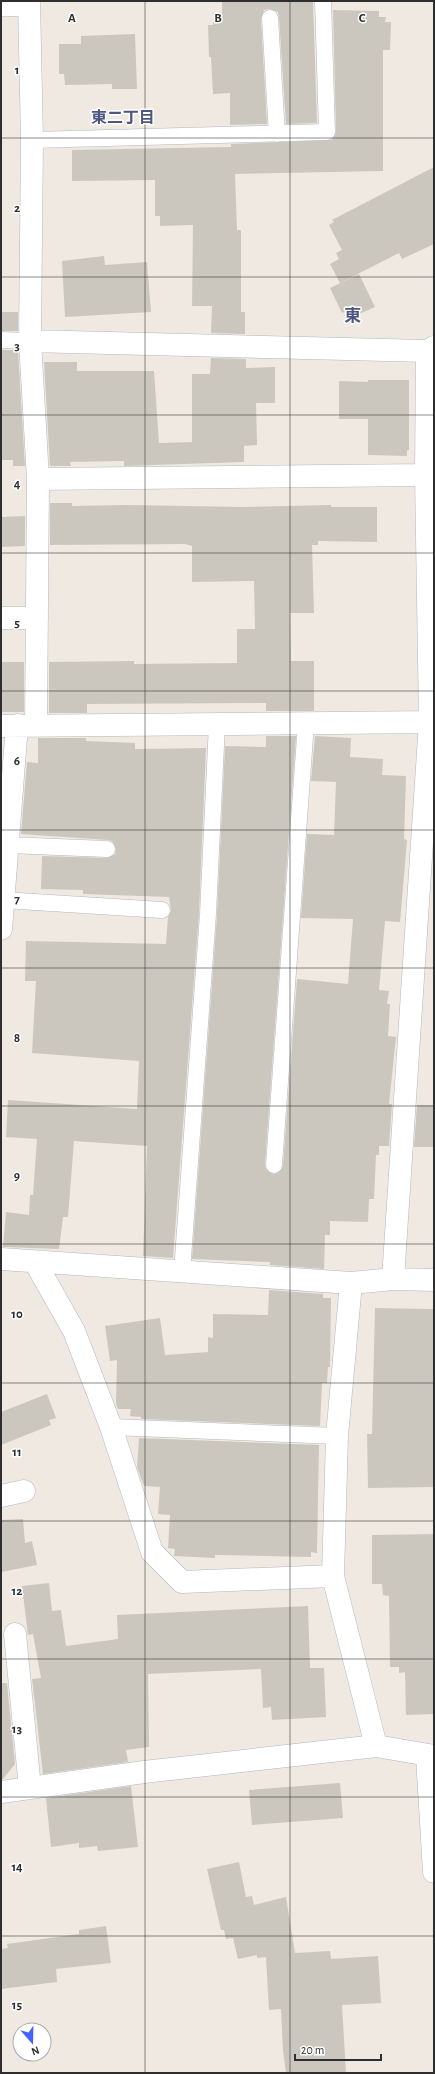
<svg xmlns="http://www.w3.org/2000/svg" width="435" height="2074" viewBox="0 0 435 2074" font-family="'Alegreya Sans','Noto Sans JP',sans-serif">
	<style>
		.building { fill: #cbc7bf }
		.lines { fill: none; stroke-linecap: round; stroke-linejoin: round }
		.lane-casing { stroke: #b4b7c1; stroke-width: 17 }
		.street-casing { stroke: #b4b7c1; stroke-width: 23 }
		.lane { stroke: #fff; stroke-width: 16 }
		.street { stroke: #fff; stroke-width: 22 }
		.grid { fill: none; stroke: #2e2e2e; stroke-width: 1; stroke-opacity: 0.55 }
		.labels { text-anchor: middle; stroke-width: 3; stroke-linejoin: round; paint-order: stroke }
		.neighbourhood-label { font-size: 16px; font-weight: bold; fill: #4d5680; stroke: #fff }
		.quarter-label { font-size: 17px; font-weight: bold; fill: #4d5680; stroke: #fff }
		.grid-label { font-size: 13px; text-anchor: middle; font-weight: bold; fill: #2e2e2e; stroke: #fff; stroke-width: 3; stroke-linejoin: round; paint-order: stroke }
	</style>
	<rect width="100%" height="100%" fill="#efe9e1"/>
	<path class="building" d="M 222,1 L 313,1 L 317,123 L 286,124 L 279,17 L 278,12 L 270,9 L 264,10 L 261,19 L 267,124 L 230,125 L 230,93 L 213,94 L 211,57 L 209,57 L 208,25 L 213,25 L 213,22 L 222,22 Z
		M 333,10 L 379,11 L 379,17 L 386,17 L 385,22 L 391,22 L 390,50 L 383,50 L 383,171 L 235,174 L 237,230 L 241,230 L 241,312 L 245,312 L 245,334 L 211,333 L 212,306 L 192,306 L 193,225 L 160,226 L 160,216 L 155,216 L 155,180 L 72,181 L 72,150 L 231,147 L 231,144 L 332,140 L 336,132 Z
		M 135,34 L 137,89 L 112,89 L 112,84 L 65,85 L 64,74 L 59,74 L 59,44 L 81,44 L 81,36 Z
		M 434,167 L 434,244 L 402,259 L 399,253 L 340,283 L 330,264 L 339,259 L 336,253 L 342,250 L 329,225 L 334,222 L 332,220 Z
		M 104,256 L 105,265 L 147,262 L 151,312 L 65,317 L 62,261 Z
		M 359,274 L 375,307 L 355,316 L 351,309 L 342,313 L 330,288 Z
		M 1,312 L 18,312 L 18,331 L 1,331 Z
		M 1,350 L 18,350 L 25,466 L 13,466 L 13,460 L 1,460 Z
		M 211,358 L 246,359 L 246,368 L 275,367 L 275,403 L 256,403 L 257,445 L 244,446 L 244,462 L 124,466 L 124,461 L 70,462 L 71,466 L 50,466 L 44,362 L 77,362 L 77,371 L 154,371 L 159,443 L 192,442 L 192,374 L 210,374 Z
		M 368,380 L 409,380 L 409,450 L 407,450 L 407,456 L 368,455 L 368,419 L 339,419 L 339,381 L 368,382 Z
		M 50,503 L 72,503 L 72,506 L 127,505 L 245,507 L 331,505 L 331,507 L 377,507 L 377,542 L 318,541 L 318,545 L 312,545 L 314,613 L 290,613 L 291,661 L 314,661 L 314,711 L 266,711 L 266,703 L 87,704 L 87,713 L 49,713 L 49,662 L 134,661 L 134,664 L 237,663 L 237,629 L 255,629 L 254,581 L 192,582 L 192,546 L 185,544 L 50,545 Z
		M 25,516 L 25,546 L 1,547 L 1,517 Z
		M 1,662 L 24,662 L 24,712 L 1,712 Z
		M 266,736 L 296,736 L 265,1164 L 266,1169 L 273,1174 L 278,1173 L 283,1166 L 297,979 L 348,984 L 353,919 L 301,918 L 307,834 L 334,835 L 336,782 L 311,781 L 315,736 L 351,738 L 350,757 L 383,759 L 382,775 L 406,776 L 404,839 L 407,840 L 400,922 L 385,921 L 379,990 L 389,991 L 387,1004 L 390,1004 L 388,1036 L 396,1037 L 389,1104 L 392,1104 L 389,1146 L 379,1146 L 379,1155 L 376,1155 L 374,1199 L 369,1199 L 368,1222 L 330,1221 L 330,1235 L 325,1235 L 324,1269 L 270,1265 L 270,1262 L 192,1259 L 217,915 L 225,746 L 266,747 Z
		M 38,738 L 86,738 L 86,741 L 135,743 L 135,749 L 206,748 L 199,913 L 173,1258 L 143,1256 L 147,1146 L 74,1141 L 68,1217 L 63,1217 L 59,1249 L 3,1247 L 6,1212 L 29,1215 L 30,1195 L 33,1195 L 37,1139 L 6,1137 L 8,1100 L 137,1109 L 139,1061 L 32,1053 L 36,981 L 25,981 L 26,941 L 166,944 L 168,917 L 171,911 L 169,897 L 83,894 L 83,890 L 41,889 L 42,856 L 107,858 L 115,854 L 116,849 L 112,841 L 108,840 L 21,834 L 27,762 L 38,763 Z
		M 417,1105 L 434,1105 L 434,1147 L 414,1147 Z
		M 269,1290 L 323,1294 L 323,1298 L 331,1298 L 330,1367 L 328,1367 L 327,1383 L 322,1383 L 320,1426 L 141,1419 L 141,1417 L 130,1416 L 131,1409 L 118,1409 L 116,1404 L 117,1360 L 110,1361 L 105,1326 L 160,1318 L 165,1355 L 208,1352 L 208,1337 L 213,1338 L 213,1314 L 268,1315 Z
		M 375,1308 L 434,1309 L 434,1487 L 368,1488 L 367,1434 L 372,1434 Z
		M 47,1394 L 56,1418 L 49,1420 L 51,1425 L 1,1445 L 1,1412 Z
		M 139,1438 L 319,1445 L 317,1553 L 311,1552 L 311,1557 L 215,1555 L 215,1558 L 174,1556 L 175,1549 L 168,1548 L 170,1515 L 158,1514 L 160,1487 L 144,1486 L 137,1467 Z
		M 23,1519 L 25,1543 L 32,1541 L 37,1565 L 1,1572 L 1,1520 Z
		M 434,1534 L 434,1714 L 406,1715 L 405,1672 L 399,1673 L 399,1667 L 390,1667 L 389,1596 L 383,1595 L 382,1584 L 372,1584 L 372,1535 Z
		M 49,1583 L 52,1611 L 61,1610 L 66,1646 L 118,1639 L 117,1615 L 308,1606 L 310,1668 L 324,1668 L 326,1717 L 272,1720 L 271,1707 L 263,1708 L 261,1669 L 148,1674 L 149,1747 L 126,1750 L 128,1762 L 43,1774 L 32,1679 L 41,1678 L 33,1634 L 28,1635 L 22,1586 Z
		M 1,1683 L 7,1683 L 15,1764 L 3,1779 L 1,1779 Z
		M 340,1783 L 343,1818 L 252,1825 L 249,1790 Z
		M 131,1786 L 138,1847 L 98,1851 L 97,1846 L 79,1848 L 79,1843 L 51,1847 L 46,1798 Z
		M 239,1862 L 246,1897 L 252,1896 L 254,1905 L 286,1897 L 295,1953 L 330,1951 L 331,1959 L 378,1956 L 381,2003 L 342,2005 L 346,2073 L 286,2073 L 283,2051 L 281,2009 L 269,2010 L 266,1957 L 257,1958 L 257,1955 L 238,1959 L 233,1938 L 226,1939 L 224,1930 L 221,1930 L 207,1869 Z
		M 106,1926 L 111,1963 L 56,1969 L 57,1982 L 1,1989 L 1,1949 L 8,1948 L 7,1944 L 79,1934 L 79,1930 Z"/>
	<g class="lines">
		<defs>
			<path id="lane" d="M 270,18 L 277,134
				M 32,140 L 327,132 L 323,1
				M 1,340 L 30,341
				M 8,845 L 107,849
				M 3,900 L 162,910
				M 274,1165 L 306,723
				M 182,1272 L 208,914 L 217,724
				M 111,1427 L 337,1436"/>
			<path id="street" d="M 29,1 L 32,140 L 30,341 L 38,479 L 36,725
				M 1,5 L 29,5
				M 30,341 L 427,351
				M 38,479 L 426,475
				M 1,618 L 37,618
				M 1,726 L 434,722
				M 1,929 L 17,725
				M 1,1259 L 351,1283
				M 35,1262 L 74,1331 L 111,1427 L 152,1552 L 182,1582 L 333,1576
				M 393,1279 L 430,722 L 426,475 L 427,351 L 434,347
				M 434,1280 L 393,1279 L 351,1283 L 337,1436 L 333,1576 L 376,1746 L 434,1756
				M 1,1496 L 24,1491
				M 15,1634 L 30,1788
				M 427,1756 L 434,1872
				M 1,1792 L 144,1772 L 376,1746"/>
		</defs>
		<use href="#lane" class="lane-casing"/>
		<use href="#street" class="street-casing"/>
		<use href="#lane" class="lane"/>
		<use href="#street" class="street"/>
	</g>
	<path class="grid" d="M 145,1 L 145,2073M 290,1 L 290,2073M 1,138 L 434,138M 1,277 L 434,277M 1,415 L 434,415M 1,553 L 434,553M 1,691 L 434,691M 1,830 L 434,830M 1,968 L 434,968M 1,1106 L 434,1106M 1,1244 L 434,1244M 1,1383 L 434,1383M 1,1521 L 434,1521M 1,1659 L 434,1659M 1,1797 L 434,1797M 1,1936 L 434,1936"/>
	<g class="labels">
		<g class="neighbourhood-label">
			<text x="123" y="123">東二丁目</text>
		</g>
		<g class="quarter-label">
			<text x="353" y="321">東</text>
		</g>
	</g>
	<g class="grid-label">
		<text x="72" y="22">A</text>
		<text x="218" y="22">B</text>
		<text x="362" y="22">C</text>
		<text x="17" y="74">1</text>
		<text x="17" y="212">2</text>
		<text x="17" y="350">3</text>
		<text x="17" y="488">4</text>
		<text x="17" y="627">5</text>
		<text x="17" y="765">6</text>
		<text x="17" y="903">7</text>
		<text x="17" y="1042">8</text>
		<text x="17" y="1180">9</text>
		<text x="17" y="1318">10</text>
		<text x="17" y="1456">11</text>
		<text x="17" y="1595">12</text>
		<text x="17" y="1733">13</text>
		<text x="17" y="1871">14</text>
		<text x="17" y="2009">15</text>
	</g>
	<rect width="435" height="2074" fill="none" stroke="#2e2e2e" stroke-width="4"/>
	<g transform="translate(32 2042) rotate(160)"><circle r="19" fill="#ffffff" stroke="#ababab"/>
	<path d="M0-3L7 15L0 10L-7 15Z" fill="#4264fb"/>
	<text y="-6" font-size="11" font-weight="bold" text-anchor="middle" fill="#2e2e2e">N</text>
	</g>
	<path d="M295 2054v6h86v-6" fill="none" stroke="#2e2e2e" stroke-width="2"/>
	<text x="301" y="2054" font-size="12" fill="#2e2e2e" stroke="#ffffff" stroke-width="3" paint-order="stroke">20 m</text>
</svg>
